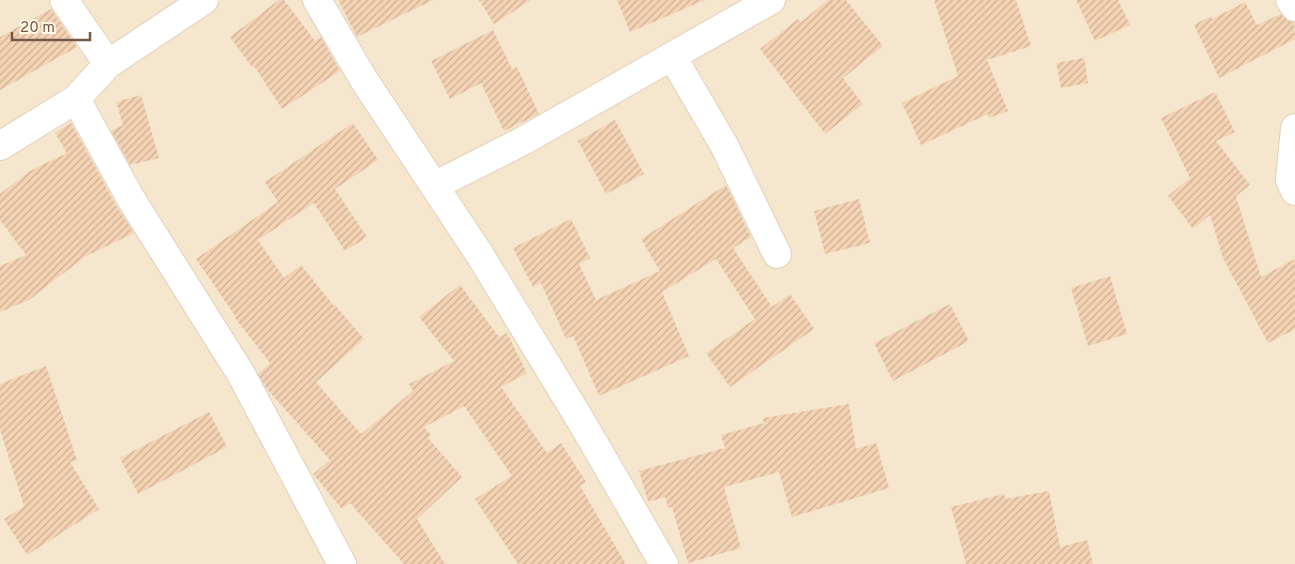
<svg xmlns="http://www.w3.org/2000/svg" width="1295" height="564" viewBox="0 0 1295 564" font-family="Overpass,sans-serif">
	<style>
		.residential { fill: #f5e6cd }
		.building { fill: url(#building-hatch) }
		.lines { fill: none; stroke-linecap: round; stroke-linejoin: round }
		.minor-casing { stroke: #e1d0bb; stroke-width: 30 }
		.minor { stroke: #fff; stroke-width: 28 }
	</style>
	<defs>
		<pattern id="building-hatch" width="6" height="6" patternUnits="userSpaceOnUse" patternTransform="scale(1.25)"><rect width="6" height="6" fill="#f4d3b5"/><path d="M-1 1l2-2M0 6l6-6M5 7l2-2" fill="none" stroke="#caae95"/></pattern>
	</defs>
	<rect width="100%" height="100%" fill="#fdf4df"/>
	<path class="residential" d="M 0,0 L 1295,0 L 1295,564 L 0,564 Z"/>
	<path class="building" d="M 279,0 L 284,0 L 315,41 L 321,37 L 340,71 L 282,109 L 254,66 L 252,67 L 230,37 Z
		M 338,0 L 433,0 L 357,37 Z
		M 479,0 L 531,0 L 494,24 Z
		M 617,0 L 705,0 L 630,32 Z
		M 828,0 L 846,0 L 883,46 L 843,78 L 863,104 L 825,134 L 760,49 L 798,19 L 801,22 Z
		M 934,0 L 1016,0 L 1031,46 L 987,60 L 1008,111 L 989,118 L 988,114 L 921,145 L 902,103 L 958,76 Z
		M 1076,0 L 1118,0 L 1130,25 L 1095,41 Z
		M 1245,2 L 1257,25 L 1281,14 L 1288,21 L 1294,22 L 1295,39 L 1219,78 L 1194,25 L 1211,16 L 1212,19 Z
		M 51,9 L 77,47 L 0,90 L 0,37 Z
		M 493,30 L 512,69 L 517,67 L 539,114 L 504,131 L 481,83 L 450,99 L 431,61 Z
		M 1084,58 L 1088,83 L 1061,88 L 1056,63 Z
		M 1215,92 L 1235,132 L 1216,141 L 1250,185 L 1236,196 L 1261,277 L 1295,259 L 1295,329 L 1268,343 L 1223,258 L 1210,215 L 1193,229 L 1168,196 L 1190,178 L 1161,118 Z
		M 141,95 L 159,158 L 130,165 L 111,131 L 123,125 L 116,102 Z
		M 615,120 L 644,174 L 606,194 L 578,141 Z
		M 71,123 L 117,207 L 134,233 L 86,256 L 29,300 L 0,312 L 0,266 L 26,255 L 0,220 L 0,194 L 30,171 L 67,153 L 55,133 Z
		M 353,123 L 378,160 L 335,189 L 367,237 L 345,251 L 314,203 L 258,240 L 284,278 L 301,265 L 334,306 L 335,305 L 364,339 L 316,382 L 361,434 L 413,391 L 409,384 L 454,361 L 419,317 L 460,285 L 499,337 L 507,333 L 527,373 L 501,387 L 547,453 L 561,443 L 586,482 L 580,486 L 626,564 L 518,564 L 475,499 L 512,476 L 464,406 L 424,427 L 431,435 L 428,438 L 462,477 L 417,519 L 445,564 L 404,564 L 350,503 L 342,509 L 313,474 L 330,460 L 267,389 L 258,374 L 270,363 L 235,318 L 236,317 L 196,259 L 278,202 L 265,182 Z
		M 726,185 L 751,237 L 733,248 L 772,307 L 790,294 L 814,329 L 730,387 L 706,353 L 755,319 L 716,259 L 662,292 L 689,356 L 599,396 L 573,336 L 566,339 L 541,283 L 533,287 L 513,248 L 571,219 L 590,258 L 579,264 L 596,300 L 660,271 L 641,239 Z
		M 859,199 L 870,243 L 825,254 L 814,211 Z
		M 1110,276 L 1127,334 L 1088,346 L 1071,288 Z
		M 950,304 L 969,341 L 893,381 L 874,343 Z
		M 46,366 L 77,460 L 70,462 L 99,509 L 27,555 L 4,519 L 24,506 L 0,430 L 0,384 Z
		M 849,404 L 856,449 L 876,443 L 889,488 L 792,517 L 779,472 L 724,487 L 741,548 L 688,563 L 672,507 L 668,508 L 665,497 L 648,502 L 639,471 L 725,448 L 721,435 L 764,423 L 763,418 Z
		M 209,412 L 227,447 L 138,494 L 120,458 Z
		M 1049,491 L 1060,547 L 1087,540 L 1093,564 L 966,564 L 951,507 L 1004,494 L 1005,499 Z"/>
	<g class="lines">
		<defs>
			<path id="minor" d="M 64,0 L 108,64
				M 317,0 L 364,80 L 480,255 L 581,421 L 664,564
				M 1290,0 L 1295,7
				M 672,56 L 724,145 L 777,254
				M 76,99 L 131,199 L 241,374 L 342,564
				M 1295,128 L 1290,180 L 1295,191
				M 0,146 L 76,99 L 108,64 L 204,0
				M 434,186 L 521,142 L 771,0"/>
		</defs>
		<use href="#minor" class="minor-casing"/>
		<use href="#minor" class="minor"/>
	</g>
	<path d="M12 32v8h78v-8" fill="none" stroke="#745a46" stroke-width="2.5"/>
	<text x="20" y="32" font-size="15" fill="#745a46" stroke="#fff7e6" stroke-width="4" paint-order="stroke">20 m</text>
</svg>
